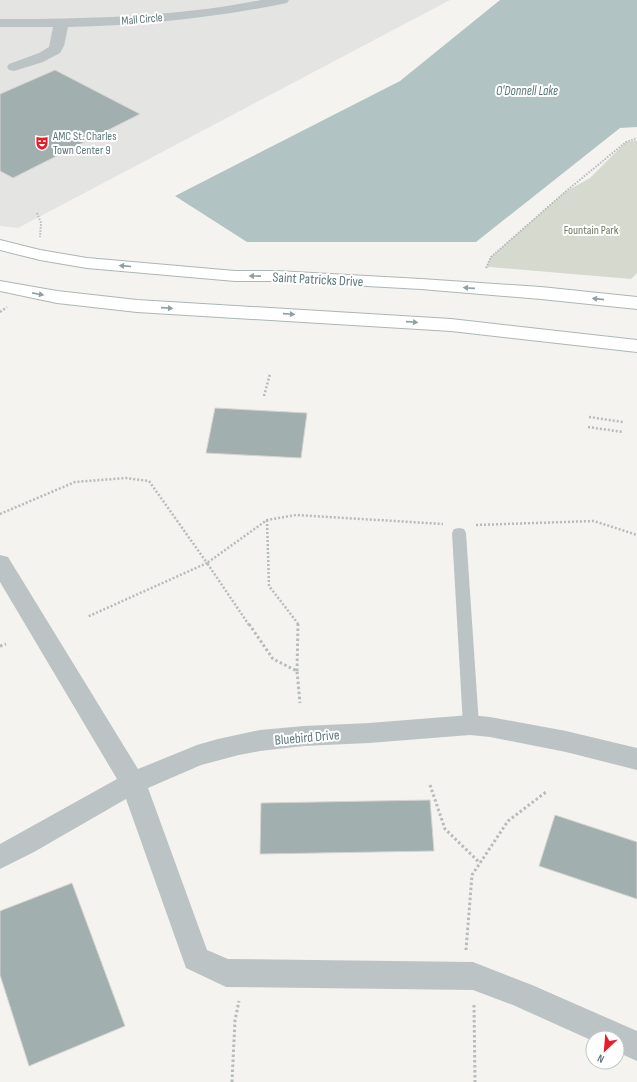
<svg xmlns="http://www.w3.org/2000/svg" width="637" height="1082" viewBox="0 0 637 1082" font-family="'Sofia Sans Condensed',sans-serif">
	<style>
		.built { fill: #e4e4e3 }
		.green { fill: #d5d9ce }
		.water { fill: #b1c4c3 }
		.building { fill: #a1afaf; stroke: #d5d4d2 }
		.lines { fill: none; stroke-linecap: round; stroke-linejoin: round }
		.secondary-casing { stroke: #acb6b7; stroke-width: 2 }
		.path-far2 { stroke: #b6bbbc; stroke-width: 2; stroke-dasharray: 1.5 1.5; stroke-linecap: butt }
		.path-far1 { stroke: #b6bbbc; stroke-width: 2.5; stroke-dasharray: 2 2; stroke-linecap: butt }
		.path { stroke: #b6bbbc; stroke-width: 3; stroke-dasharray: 2.5 2.5; stroke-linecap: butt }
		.lane { fill: #bcc3c4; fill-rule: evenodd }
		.street { fill: #bcc3c4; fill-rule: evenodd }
		.secondary { fill: #fff; fill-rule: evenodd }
		.oneway { fill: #8ea0a3 }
		.labels { text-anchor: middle; stroke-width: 4; stroke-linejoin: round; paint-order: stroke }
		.far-street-label { font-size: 12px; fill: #5e787b; stroke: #fff }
		.far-poi-label { font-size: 12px; fill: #5e787b; stroke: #fff; text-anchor: start }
		.far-park-label { font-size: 12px; fill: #6d7861; stroke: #fff }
		.far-water-label { font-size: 13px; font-style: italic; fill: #597877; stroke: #fff }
		.street-label { font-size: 14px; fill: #5e787b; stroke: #fff }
	</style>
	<rect width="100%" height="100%" fill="#f4f3ef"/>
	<path class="built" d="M 0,0 L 450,0 L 18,228 L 0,226 Z"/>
	<path class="green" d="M 637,140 L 637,273 L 631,279 L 490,267 L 486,268 L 491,257 L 565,192 L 590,178 L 626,142 Z"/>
	<path class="water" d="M 500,0 L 637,0 L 637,127 L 620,128 L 476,242 L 247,242 L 175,196 L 400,81 Z"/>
	<path class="building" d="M 55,70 L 140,114 L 13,178 L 0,171 L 0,94 Z
		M 215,408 L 307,413 L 301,458 L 206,453 Z
		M 430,800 L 434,851 L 260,854 L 261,803 Z
		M 555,815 L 637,842 L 637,899 L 539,866 Z
		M 72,883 L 125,1026 L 29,1066 L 0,975 L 0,911 Z"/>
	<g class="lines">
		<defs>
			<path id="secondary" d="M 0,240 L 40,250 L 87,258 L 235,271 L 277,271 L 421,279 L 541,287 L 637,297 L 637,309 L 541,299 L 421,289 L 277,281 L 235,281 L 87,268 L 40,260 L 0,250 Z
				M 0,281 L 57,291 L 137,300 L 451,319 L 637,340 L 637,352 L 451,331 L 137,312 L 57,303 L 0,291 Z"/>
		</defs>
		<use href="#secondary" class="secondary-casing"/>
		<path class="path-far2" d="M 37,213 L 41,223 L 40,237
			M 486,268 L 491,257 L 565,192 L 626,142 L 637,138"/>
		<path class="path-far1" d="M 0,312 L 7,307
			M 264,396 L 270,374
			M 589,417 L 623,422
			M 588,427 L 623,432
			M 0,514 L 75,482 L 126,478 L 149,481 L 207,563 L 87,617
			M 267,520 L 269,586 L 299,625
			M 476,525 L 594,521 L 637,535
			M 249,625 L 207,563 L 267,520 L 296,515 L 443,524"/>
		<path class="path" d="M 249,624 L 273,659 L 297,671 L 300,703
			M 0,646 L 6,644
			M 297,671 L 298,624
			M 430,785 L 445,829 L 480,863
			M 466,950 L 472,875 L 508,821 L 546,792
			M 474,1005 L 475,1082
			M 232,1082 L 235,1020 L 239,1001"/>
		<path class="lane" d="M 459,528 L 464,529 L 466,533 L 479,725 L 477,730 L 471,731 L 465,730 L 463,725 L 452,533 L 454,529 Z"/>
		<path class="street" d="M 261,0 L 289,0 L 287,3 L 282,4 C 211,18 140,26 68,27 L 64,46 L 60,53 L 43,62 L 14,71 L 9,70 L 7,67 L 9,64 L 39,53 L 49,47 L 53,27 L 0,27 L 0,19 C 87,19 175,17 261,0 Z
			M 0,555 L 8,557 L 138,769 L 197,745 L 218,739 L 260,730 L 304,726 L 369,723 L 470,715 L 490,717 L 566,731 L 637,748 L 637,770 L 566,752 L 490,737 L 470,735 L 369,743 L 304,746 L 260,751 L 239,755 L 201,765 L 148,788 L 207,950 L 228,959 L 473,962 L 532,985 L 637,1031 L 637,1061 L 617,1052 L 617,1038 L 593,1038 L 593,1041 L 513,1005 L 473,990 L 226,987 L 186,968 L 126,799 L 34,852 L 0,869 L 0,844 L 117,779 L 0,582 Z"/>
		<use href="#secondary" class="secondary"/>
	</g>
	<defs><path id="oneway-solid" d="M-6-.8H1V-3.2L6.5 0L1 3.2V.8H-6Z"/></defs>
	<g class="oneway">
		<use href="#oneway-solid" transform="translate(125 266) rotate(-175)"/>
		<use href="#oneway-solid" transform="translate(255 276) rotate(-179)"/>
		<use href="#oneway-solid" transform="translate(469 288) rotate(-176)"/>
		<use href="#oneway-solid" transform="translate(38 294) rotate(11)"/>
		<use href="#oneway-solid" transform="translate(598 299) rotate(-174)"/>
		<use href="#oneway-solid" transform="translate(167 308) rotate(4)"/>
		<use href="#oneway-solid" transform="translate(289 314) rotate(4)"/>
		<use href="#oneway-solid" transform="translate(412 322) rotate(4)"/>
	</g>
	<defs>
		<symbol id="theatre-bare" viewBox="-9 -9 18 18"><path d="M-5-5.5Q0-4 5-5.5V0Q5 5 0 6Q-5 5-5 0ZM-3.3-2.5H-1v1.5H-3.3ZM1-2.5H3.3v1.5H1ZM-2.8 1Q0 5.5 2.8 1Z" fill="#e61e2b" stroke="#fff" stroke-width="2.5" paint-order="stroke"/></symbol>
	</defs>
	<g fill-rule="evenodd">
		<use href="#theatre-bare" x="32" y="133" width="20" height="20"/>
	</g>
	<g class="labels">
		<g class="far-street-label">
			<text transform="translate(142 19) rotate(-5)" y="4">Mall Circle</text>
		</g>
		<g class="far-poi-label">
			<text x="53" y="140">AMC St. Charles<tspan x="53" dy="14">Town Center 9</tspan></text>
		</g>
		<g class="far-park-label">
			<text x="591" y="234">Fountain Park</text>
		</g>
		<g class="far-water-label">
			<text x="527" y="95">O'Donnell Lake</text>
		</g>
		<g class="street-label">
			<text transform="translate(318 279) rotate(3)" y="5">Saint Patricks Drive</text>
			<text transform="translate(307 737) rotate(-5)" y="5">Bluebird Drive</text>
		</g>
	</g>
	<g transform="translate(605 1050) rotate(206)"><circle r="19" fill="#ffffff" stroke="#bfc9ca"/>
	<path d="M0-3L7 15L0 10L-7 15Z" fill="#e61e2b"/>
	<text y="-6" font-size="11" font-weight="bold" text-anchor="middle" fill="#5e787b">N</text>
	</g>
</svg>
